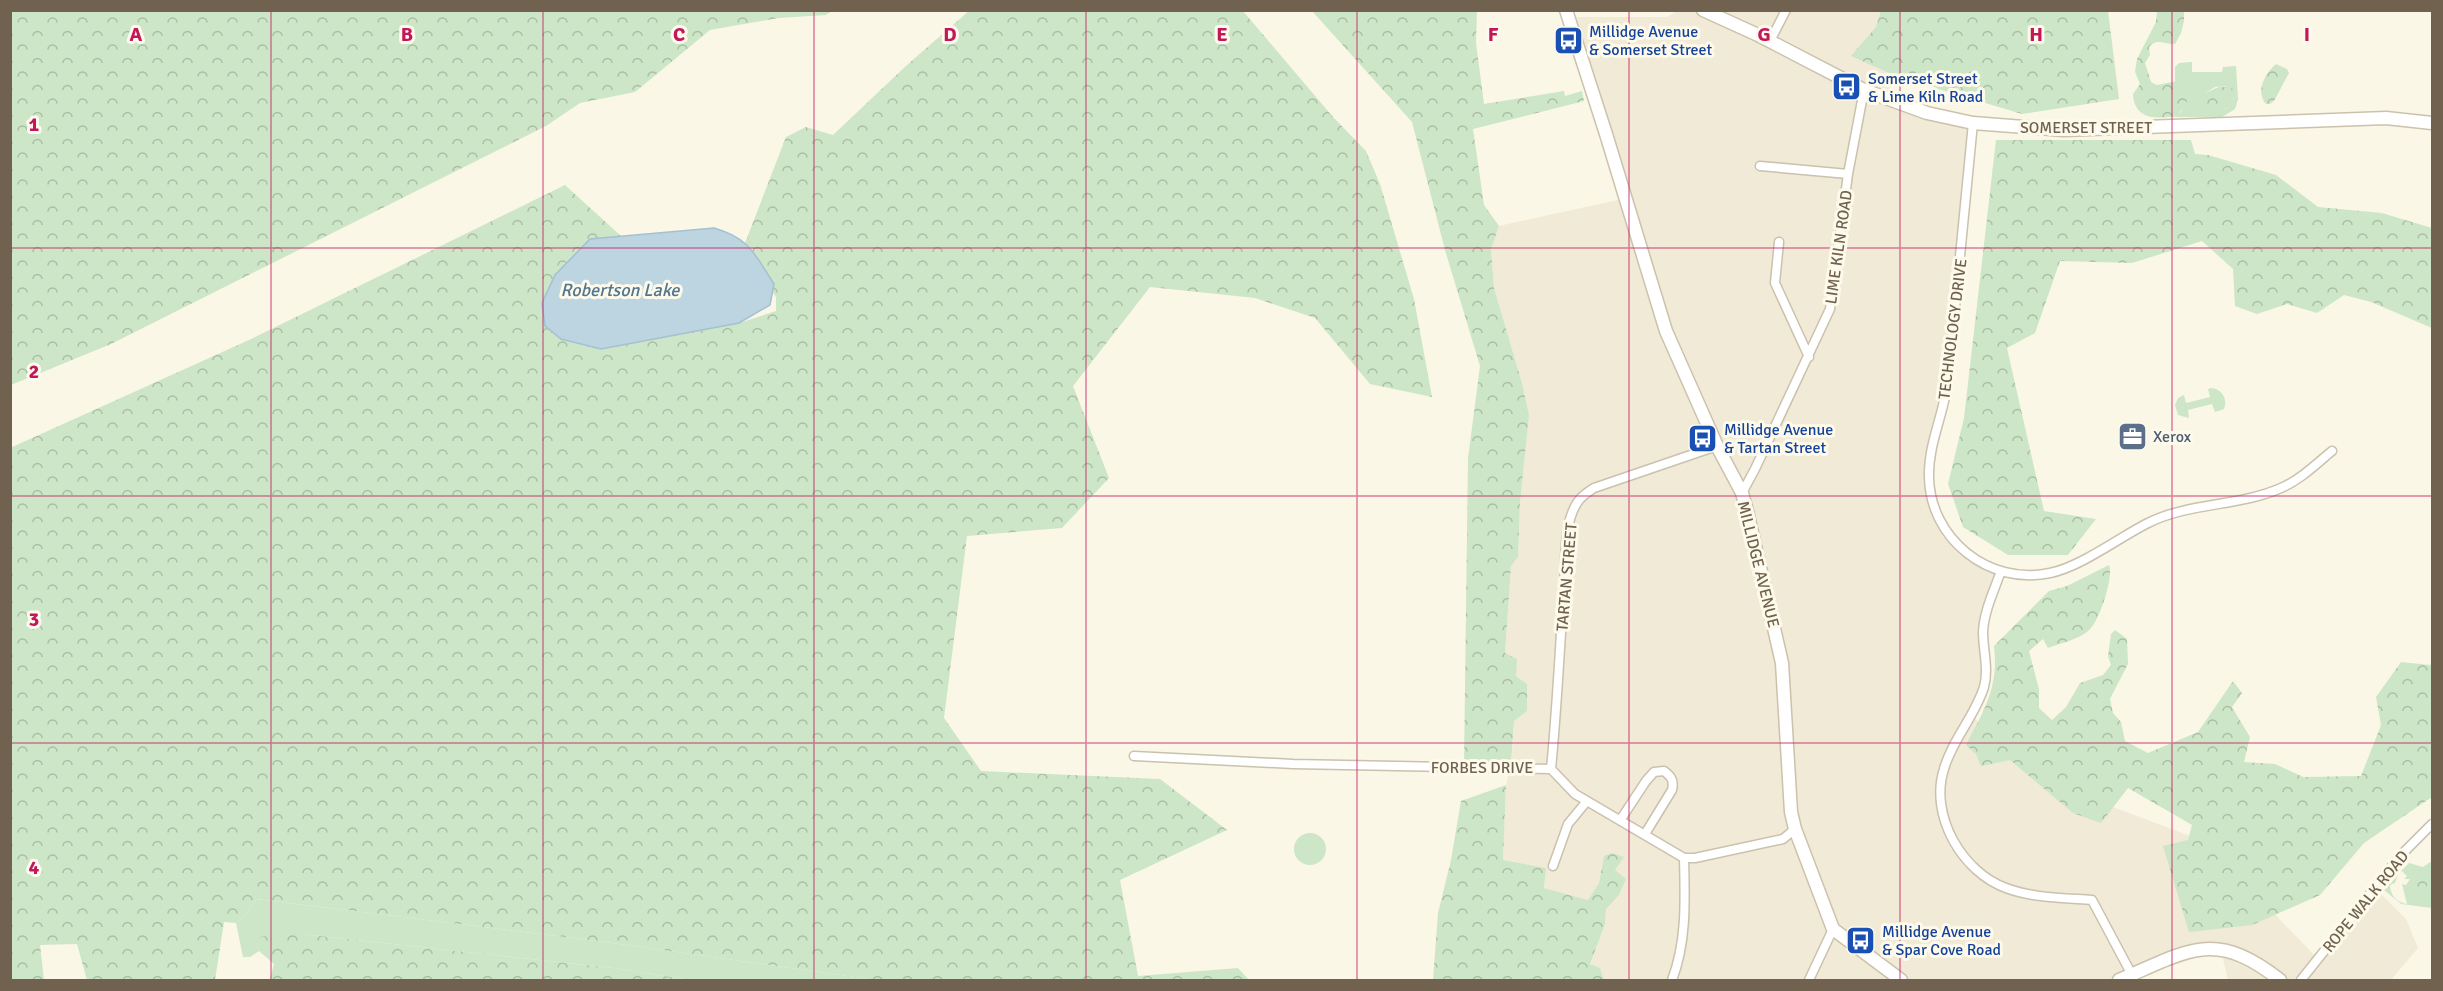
<svg xmlns="http://www.w3.org/2000/svg" width="2443" height="991" viewBox="0 0 2443 991" font-family="Signika,sans-serif">
	<style>
		.residential { fill: #f0ead6 }
		.green { fill: #cce6c7; fill-rule: evenodd }
		.forest { fill: url(#forest-crowns) }
		.water { fill: #bdd4e1; stroke: #a5c0d2; stroke-width: 1.5 }
		.lines { fill: none; stroke-linecap: round; stroke-linejoin: round }
		.street-casing { stroke: #cac1ae; stroke-width: 11 }
		.secondary-casing { stroke: #ccc2ac; stroke-width: 15 }
		.street { stroke: #fff; stroke-width: 8 }
		.secondary { stroke: #fff; stroke-width: 12 }
		.grid { fill: none; stroke: #c2185b; stroke-width: 1.5; stroke-opacity: 0.55 }
		.labels { text-anchor: middle; stroke-width: 6; stroke-linejoin: round; paint-order: stroke }
		.transit-label { font-size: 16px; fill: #164399; stroke: #fdfaec; text-anchor: start }
		.street-label { font-size: 16px; fill: #70624e; stroke: #fdfaec }
		.service-label { font-size: 16px; fill: #4e5e75; stroke: #fdfaec; text-anchor: start }
		.water-label { font-size: 18px; font-style: italic; fill: #52768e; stroke: #fdfaec }
		.grid-label { font-size: 20px; text-anchor: middle; font-weight: bold; fill: #c2185b; stroke: #fdfaec; stroke-width: 6; stroke-linejoin: round; paint-order: stroke }
	</style>
	<defs>
		<pattern id="forest-crowns" width="20" height="18" patternUnits="userSpaceOnUse" patternTransform="scale(1.5)"><rect width="20" height="18" fill="#cce6c7"/><path d="M2 6a3 3 0 1 1 6 0M12 15a3 3 0 1 1 6 0" fill="none" stroke="#aabea4"/></pattern>
	</defs>
	<rect width="100%" height="100%" fill="#faf7e7"/>
	<path class="residential" d="M 1679,10 L 1910,11 L 1887,101 L 1972,123 L 1949,369 L 1926,466 L 1931,509 L 1942,529 L 1954,545 L 2000,572 L 1983,626 L 1987,681 L 1973,717 L 2011,750 L 2113,807 L 2190,836 L 2230,868 L 2320,961 L 2382,895 L 2406,919 L 2418,948 L 2391,980 L 2228,980 L 2221,950 L 2127,980 L 1604,980 L 1600,968 L 1590,964 L 1605,924 L 1606,909 L 1619,895 L 1615,870 L 1623,857 L 1604,856 L 1599,883 L 1588,900 L 1544,888 L 1546,868 L 1503,860 L 1506,786 L 1512,758 L 1514,721 L 1527,711 L 1527,684 L 1516,676 L 1505,653 L 1511,566 L 1518,557 L 1520,503 L 1529,415 L 1522,383 L 1494,288 L 1491,248 L 1499,226 L 1622,199 L 1566,17 L 1667,17 Z"/>
	<path class="green" d="M 2192,62 L 2192,72 L 2222,72 L 2223,67 L 2236,66 L 2238,99 L 2235,109 L 2222,117 L 2153,117 L 2175,116 L 2181,112 L 2186,90 L 2175,81 L 2175,67 L 2179,63 ZM 2225,86 L 2234,98 L 2225,109 L 2205,93 L 2215,87 Z
		M 2211,388 C 2222,389 2228,399 2224,409 L 2215,412 L 2212,404 L 2188,410 L 2189,418 L 2178,415 L 2175,405 L 2178,398 L 2184,395 L 2186,403 L 2210,397 L 2208,389 Z
		M1294 849a16 16 0 1 1 32 0a16 16 0 1 1-32 0Z
		M 2432,861 L 2432,908 L 2401,904 L 2384,890 L 2398,875 L 2395,883 L 2390,885 C 2390,895 2397,903 2407,904 L 2402,884 L 2406,885 L 2410,879 L 2404,879 L 2407,876 L 2402,871 L 2399,873 L 2409,863 L 2423,867 Z
		M 256,899 L 605,942 L 876,980 L 691,980 L 613,968 L 301,934 L 280,934 L 258,943 L 259,951 L 250,957 L 243,957 L 236,923 L 244,917 Z"/>
	<path class="forest" d="M 11,10 L 832,10 L 832,11 L 826,15 L 779,18 L 710,30 L 635,92 L 580,103 L 546,126 L 111,344 L 11,385 Z
		M 970,10 L 1243,11 L 1333,117 L 1366,151 L 1380,184 L 1414,299 L 1432,397 L 1370,384 L 1315,318 L 1255,298 L 1150,287 L 1073,386 L 1109,478 L 1062,528 L 967,536 L 944,718 L 981,771 L 1160,779 L 1227,830 L 1120,880 L 1138,976 L 1238,968 L 1249,980 L 876,980 L 605,942 L 256,899 L 244,917 L 236,923 L 224,922 L 215,980 L 87,980 L 77,944 L 40,945 L 44,980 L 11,980 L 10,448 L 249,340 L 565,185 L 621,236 L 601,349 L 739,323 L 776,311 L 776,297 L 772,291 L 774,284 L 751,248 L 745,243 L 786,137 L 806,127 L 833,135 L 907,65 Z
		M 1312,11 L 1477,11 L 1476,43 L 1484,104 L 1564,91 L 1565,96 L 1582,91 L 1584,101 L 1473,129 L 1484,205 L 1499,226 L 1491,249 L 1494,288 L 1522,383 L 1529,415 L 1520,503 L 1518,557 L 1511,566 L 1505,653 L 1517,659 L 1516,676 L 1527,684 L 1527,711 L 1514,721 L 1511,764 L 1464,763 L 1468,458 L 1480,366 L 1445,250 L 1412,122 Z
		M 1881,11 L 2108,11 L 2119,99 L 2022,114 L 1898,77 L 1851,56 L 1876,27 Z
		M 2157,11 L 2184,11 L 2184,21 L 2181,33 L 2175,44 C 2165,45 2157,37 2149,47 L 2150,55 L 2145,63 L 2151,82 L 2157,85 L 2177,81 L 2187,91 L 2189,98 L 2178,115 C 2158,120 2134,120 2133,94 L 2140,84 L 2135,72 L 2137,59 L 2156,22 Z
		M 2276,64 L 2287,69 L 2289,73 L 2274,101 L 2270,104 L 2266,104 C 2255,92 2265,73 2276,64 Z
		M 2221,86 L 2233,89 C 2238,107 2219,115 2205,108 L 2202,100 L 2205,93 Z
		M 1996,140 L 2191,140 L 2195,154 L 2208,155 L 2276,175 L 2318,207 L 2382,213 L 2432,228 L 2432,328 L 2371,302 L 2344,295 L 2317,313 L 2287,304 L 2257,314 L 2235,306 L 2233,269 L 2202,241 L 2132,263 L 2060,261 L 2035,333 L 2007,348 L 2044,511 L 2096,519 L 2068,555 L 2008,555 L 1963,527 L 1948,484 L 1964,418 Z
		M 2109,565 C 2114,577 2100,618 2091,628 C 2082,639 2061,643 2048,648 L 2043,639 L 2029,651 L 2039,689 L 2039,708 L 2052,720 L 2066,707 L 2080,683 L 2103,675 L 2111,665 L 2108,656 L 2111,634 L 2115,630 L 2127,639 L 2128,664 L 2110,699 L 2113,713 L 2121,722 L 2125,741 L 2148,753 L 2198,732 L 2233,681 L 2242,693 L 2232,707 L 2250,737 L 2244,762 L 2275,764 L 2303,777 L 2361,776 L 2381,725 L 2376,697 L 2401,662 L 2430,665 L 2432,663 L 2432,797 L 2364,843 L 2320,895 L 2252,925 L 2189,932 L 2163,846 L 2188,840 L 2192,825 L 2128,788 L 2101,823 L 2073,813 L 2010,760 L 1981,766 L 1976,754 L 1966,745 C 1984,710 1999,687 1994,646 L 2049,591 L 2067,586 Z
		M 1506,785 L 1503,860 L 1546,868 L 1544,888 L 1588,900 L 1599,883 L 1604,856 L 1612,853 L 1624,857 L 1615,870 L 1626,879 L 1619,895 L 1606,909 L 1605,924 L 1590,964 L 1600,968 L 1604,980 L 1433,980 L 1438,913 L 1451,860 L 1461,801 Z
		M 2427,873 L 2431,877 L 2426,888 L 2432,893 L 2432,900 L 2426,906 L 2418,903 L 2416,897 L 2407,891 L 2407,888 Z
		M 280,934 L 301,934 L 613,968 L 691,980 L 274,980 L 270,979 L 274,964 L 259,951 L 258,943 L 260,937 Z"/>
	<path class="water" d="M 714,228 C 750,238 755,255 774,284 L 770,305 L 739,323 L 601,349 L 561,339 L 545,326 L 542,303 L 555,275 L 590,239 Z"/>
	<g class="lines">
		<defs>
			<path id="street" d="M 1770,41 L 1786,10
				M 1973,123 C 1965,208 1956,294 1948,379 C 1945,412 1928,443 1929,477 C 1930,538 1988,586 2050,573 C 2080,567 2117,539 2146,524 C 2188,502 2238,507 2281,488 C 2300,480 2316,464 2332,451
				M 1760,166 L 1848,174
				M 1779,242 L 1775,283 L 1809,357
				M 1742,493 L 1755,469 L 1830,309 L 1848,174 L 1864,90
				M 2001,571 C 1994,591 1984,611 1983,632 C 1983,650 1989,669 1984,687 C 1975,716 1952,740 1944,769 C 1929,815 1962,872 2006,888 C 2033,898 2063,898 2092,900 L 2132,975
				M 1134,756 L 1293,764 L 1551,769 L 1575,794 L 1684,858 L 1695,858 L 1783,839 L 1795,829
				M 1551,769 C 1557,708 1560,646 1564,585 C 1566,559 1563,525 1577,503 C 1581,496 1588,492 1594,488 L 1717,446
				M 1621,819 L 1646,781 L 1654,772 L 1664,771 C 1672,777 1674,781 1672,790 L 1645,834
				M 1553,866 L 1568,824 L 1587,801
				M 1672,980 C 1687,941 1685,899 1684,858
				M 1809,980 L 1833,929
				M 2301,980 L 2400,856 L 2432,824"/>
			<path id="secondary" d="M 1566,10 L 1606,134 L 1666,331 L 1717,446 L 1742,493 L 1747,511 L 1782,663 L 1791,812 L 1795,829 L 1833,929 L 1901,980
				M 1703,10 L 1758,35 L 1864,90 L 1927,113 L 1973,123 L 2063,130 L 2386,118 L 2432,123
				M 2119,980 C 2188,951 2214,928 2280,980"/>
		</defs>
		<use href="#street" class="street-casing"/>
		<use href="#secondary" class="secondary-casing"/>
		<use href="#street" class="street"/>
		<use href="#secondary" class="secondary"/>
	</g>
	<path class="grid" d="M 271,10 L 271,980M 543,10 L 543,980M 814,10 L 814,980M 1086,10 L 1086,980M 1357,10 L 1357,980M 1629,10 L 1629,980M 1900,10 L 1900,980M 2172,10 L 2172,980M 10,248 L 2432,248M 10,496 L 2432,496M 10,743 L 2432,743"/>
	<defs>
		<symbol id="bus-square" viewBox="-11 -11 22 22"><rect x="-9" y="-9" width="18" height="18" rx="4" fill="#1a4fb4" stroke="#fdfaec"/><path d="M-5-6H5V4H4V6H2V4H-2V6H-4V4H-5ZM-3.5-4V0h7V-4ZM-3.5 1.2v1.5H-2V1.2ZM2 1.2v1.5H3.5V1.2Z" fill="#fff"/></symbol>
		<symbol id="office-square" viewBox="-11 -11 22 22"><rect x="-9" y="-9" width="18" height="18" rx="4" fill="#5c6f8a" stroke="#fdfaec"/><path d="M-6-3h4V-5.5h4V-3h4V5H-6ZM-1-4.5V-3h2v-1.5ZM-6 0V1H6V0Z" fill="#fff"/></symbol>
	</defs>
	<g fill-rule="evenodd">
		<use href="#bus-square" x="1552" y="24" width="33" height="33"/>
		<use href="#bus-square" x="1830" y="70" width="33" height="33"/>
		<use href="#office-square" x="2116" y="420" width="33" height="33"/>
		<use href="#bus-square" x="1686" y="422" width="33" height="33"/>
		<use href="#bus-square" x="1844" y="924" width="33" height="33"/>
	</g>
	<g class="labels">
		<g class="transit-label">
			<text x="1589" y="37">Millidge Avenue<tspan x="1589" dy="18">&amp; Somerset Street</tspan></text>
			<text x="1868" y="84">Somerset Street<tspan x="1868" dy="18">&amp; Lime Kiln Road</tspan></text>
			<text x="1724" y="435">Millidge Avenue<tspan x="1724" dy="18">&amp; Tartan Street</tspan></text>
			<text x="1882" y="937">Millidge Avenue<tspan x="1882" dy="18">&amp; Spar Cove Road</tspan></text>
		</g>
		<g class="street-label">
			<text x="2086" y="133">SOMERSET STREET</text>
			<text transform="translate(1838 247) rotate(-82)" y="6">LIME KILN ROAD</text>
			<text transform="translate(1952 329) rotate(-83)" y="6">TECHNOLOGY DRIVE</text>
			<text transform="translate(1759 564) rotate(76)" y="6">MILLIDGE AVENUE</text>
			<text transform="translate(1566 577) rotate(-85)" y="6">TARTAN STREET</text>
			<text x="1482" y="773">FORBES DRIVE</text>
			<text transform="translate(2365 901) rotate(-51)" y="6">ROPE WALK ROAD</text>
		</g>
		<g class="service-label">
			<text x="2153" y="442">Xerox</text>
		</g>
		<g class="water-label">
			<text x="620" y="296">Robertson Lake</text>
		</g>
	</g>
	<g class="grid-label">
		<text x="136" y="41">A</text>
		<text x="407" y="41">B</text>
		<text x="679" y="41">C</text>
		<text x="950" y="41">D</text>
		<text x="1222" y="41">E</text>
		<text x="1493" y="41">F</text>
		<text x="1764" y="41">G</text>
		<text x="2036" y="41">H</text>
		<text x="2307" y="41">I</text>
		<text x="34" y="131">1</text>
		<text x="34" y="378">2</text>
		<text x="34" y="626">3</text>
		<text x="34" y="874">4</text>
	</g>
	<rect width="2443" height="991" fill="none" stroke="#70624e" stroke-width="24"/>
</svg>
